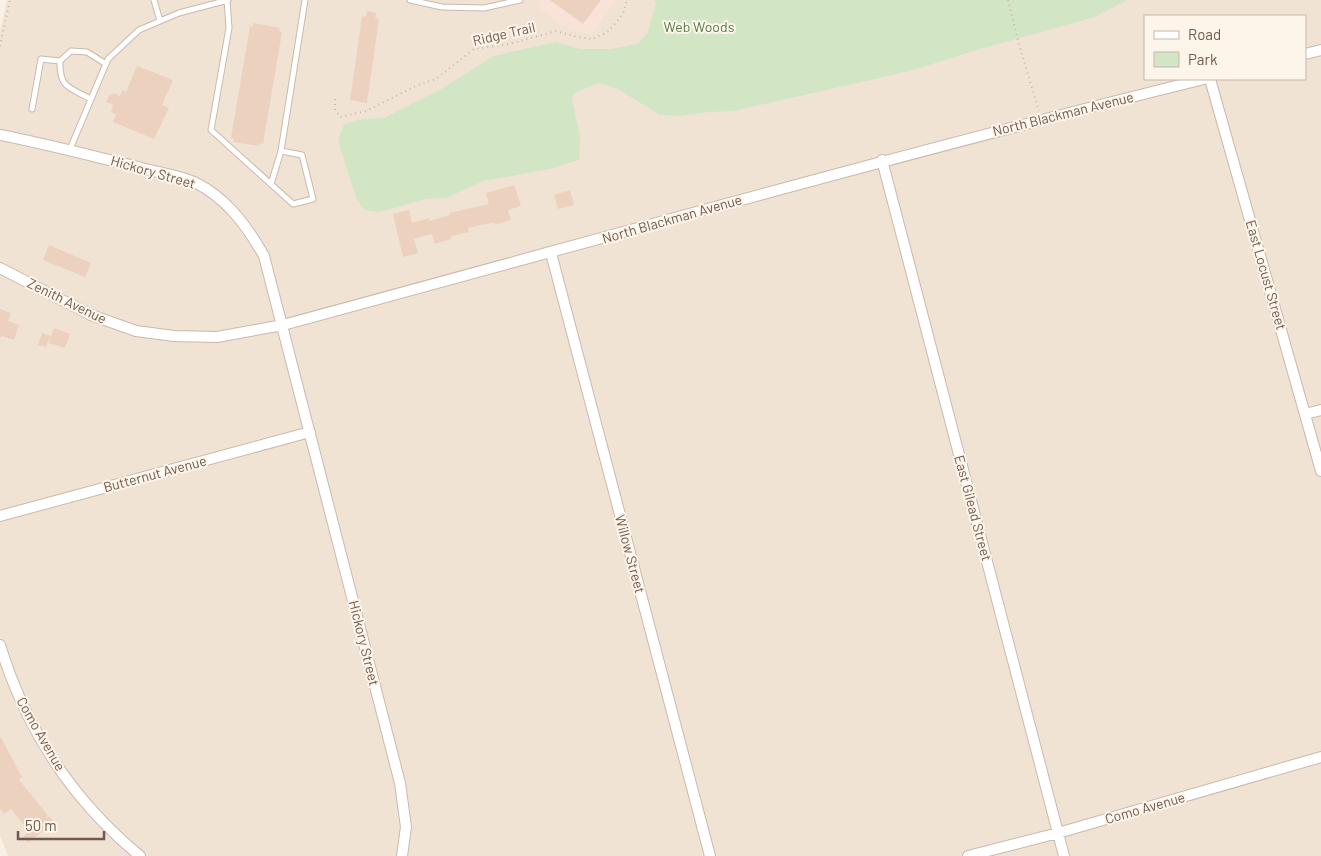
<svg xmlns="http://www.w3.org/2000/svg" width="1321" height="856" viewBox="0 0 1321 856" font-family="Barlow,sans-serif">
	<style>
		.residential { fill: #f0e3d4; fill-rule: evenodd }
		.commercial { fill: #f9e3d9 }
		.green { fill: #d2e6c5 }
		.building { fill: #ecd1bf }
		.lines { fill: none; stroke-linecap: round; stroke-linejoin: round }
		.service-casing { stroke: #cab9ac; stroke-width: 7 }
		.minor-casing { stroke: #cab9ac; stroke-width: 12 }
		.path { stroke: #d1b4a3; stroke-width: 2; stroke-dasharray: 1 4; stroke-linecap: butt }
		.service { stroke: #fff; stroke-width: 5 }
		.minor { stroke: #fff; stroke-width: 10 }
		.labels { text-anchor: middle; stroke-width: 4; stroke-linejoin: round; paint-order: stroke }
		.park-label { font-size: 14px; fill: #587a49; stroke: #fdf5ea }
		.street-label { font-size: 14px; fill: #70594d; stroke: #fdf5ea }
	</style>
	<rect width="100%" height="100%" fill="#faf1e5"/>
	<path class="residential" d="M 7,0 L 540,0 L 540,8 L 592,34 L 615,0 L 1321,0 L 1321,856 L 8,856 L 0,836 L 0,31 ZM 1145,16 L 1305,16 L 1305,79 L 1145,79 Z"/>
	<path class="commercial" d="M 540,0 L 615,0 L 592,34 L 572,30 L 557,23 L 540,8 Z"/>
	<path class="green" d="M 655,0 L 1127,0 L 1095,17 L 980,49 L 910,71 L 733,111 L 710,112 L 680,116 L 660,115 L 618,89 L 599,83 L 574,93 L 572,98 L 580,137 L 579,160 L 550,169 L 483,181 L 446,198 L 426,199 L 379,212 L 364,210 L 356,198 L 338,141 L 344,124 L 362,119 L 384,118 L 441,89 L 494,56 L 556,42 L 580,49 L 610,49 L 637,44 L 647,34 L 656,3 Z"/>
	<path class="building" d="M 550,0 L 601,0 L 583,24 Z
		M 367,11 L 376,13 L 375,18 L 379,19 L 367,103 L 350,100 L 362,16 L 366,17 Z
		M 253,23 L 280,28 L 279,31 L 282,32 L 263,144 L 260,143 L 259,146 L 233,142 L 234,138 L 231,138 L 250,26 L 253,27 Z
		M 137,66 L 173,80 L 162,105 L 169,108 L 154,139 L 113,122 L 116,114 L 111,112 L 113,105 L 106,102 L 110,94 L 112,95 L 113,93 L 120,96 L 122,90 L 126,92 Z
		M 514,185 L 521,206 L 508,210 L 511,220 L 495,225 L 494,222 L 468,228 L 469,232 L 451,236 L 451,239 L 435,244 L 432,234 L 414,239 L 418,253 L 403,257 L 393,214 L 409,210 L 412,223 L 429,218 L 429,221 L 450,215 L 449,213 L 489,204 L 486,193 Z
		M 570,190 L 574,205 L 558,209 L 554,195 Z
		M 49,245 L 91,263 L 85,277 L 43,260 Z
		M 0,309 L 11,313 L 8,321 L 19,325 L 14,340 L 2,336 L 0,339 Z
		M 54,328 L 70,334 L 65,348 L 49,343 Z
		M 42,333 L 51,336 L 46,347 L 38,345 Z
		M 0,736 L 22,777 L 19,780 L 48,815 L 46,816 L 47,818 L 49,816 L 54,822 L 28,843 L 23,837 L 29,831 L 11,809 L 4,814 L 0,809 Z"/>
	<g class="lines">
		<defs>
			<path id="service" d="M 154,0 L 160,21
				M 227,0 L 229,28 L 211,130 L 293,204 L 313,199 L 302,155 L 281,151 L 271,184
				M 410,0 L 442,7 L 484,8 L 520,0
				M 91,99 C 70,88 59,88 60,61 L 71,51 L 87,52 L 106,64
				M 32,109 L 41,59 L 60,61
				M 70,149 L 108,59 L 139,30 L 179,13 L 228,0
				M 281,151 L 305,0"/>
			<path id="minor" d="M 1305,54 L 1321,50
				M 1210,79 L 1321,471
				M 0,135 C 46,144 92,156 138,167 C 155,172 178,175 194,182 C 226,197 247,226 264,256 L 400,783 L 406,827 L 402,856
				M 882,160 L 1064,856
				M 551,253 L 710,856
				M 0,268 L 91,315 L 136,331 L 174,336 L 217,337 L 283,325 C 590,242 896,155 1204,79
				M 1305,414 L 1321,410
				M 0,516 L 310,432
				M 0,645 C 26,730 72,800 140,856
				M 968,856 L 1058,833 L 1321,757"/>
		</defs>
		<use href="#service" class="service-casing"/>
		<use href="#minor" class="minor-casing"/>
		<path class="path" d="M 1008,0 L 1018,41 L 1039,111
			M 0,46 L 10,0
			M 335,99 L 335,109 L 340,117 L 366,111 L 418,85 L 436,79 L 474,49 L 509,44 L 556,31 L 577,37 L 593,39 L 609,31 L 623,14 L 627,0"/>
		<use href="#service" class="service"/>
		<use href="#minor" class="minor"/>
	</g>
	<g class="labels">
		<g class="park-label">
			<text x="699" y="32">Web Woods</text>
		</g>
		<g class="street-label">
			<text transform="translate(504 34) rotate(-13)" y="5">Ridge Trail</text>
			<text transform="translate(1063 114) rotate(-14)" y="5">North Blackman Avenue</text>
			<text transform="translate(153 172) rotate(16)" y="5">Hickory Street</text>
			<text transform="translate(672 219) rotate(-16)" y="5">North Blackman Avenue</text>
			<text transform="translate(1266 275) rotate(74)" y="5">East Locust Street</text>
			<text transform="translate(67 301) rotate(26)" y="5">Zenith Avenue</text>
			<text transform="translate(155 474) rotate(-15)" y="5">Butternut Avenue</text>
			<text transform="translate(973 508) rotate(75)" y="5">East Gilead Street</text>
			<text transform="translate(630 554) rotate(75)" y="5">Willow Street</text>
			<text transform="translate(364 643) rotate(76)" y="5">Hickory Street</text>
			<text transform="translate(41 734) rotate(60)" y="5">Como Avenue</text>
			<text transform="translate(1145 808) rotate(-16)" y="5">Como Avenue</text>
		</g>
	</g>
	<rect x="1144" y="15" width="162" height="65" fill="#fdf5ea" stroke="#c5b7ab"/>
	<rect x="1154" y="31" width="25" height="8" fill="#ffffff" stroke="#c5b7ab"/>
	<text x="1188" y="40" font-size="15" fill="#70594d">Road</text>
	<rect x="1154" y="52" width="25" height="15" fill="#d2e6c5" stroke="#c5b7ab"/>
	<text x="1188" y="65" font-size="15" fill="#70594d">Park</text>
	<path d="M18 831v8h86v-8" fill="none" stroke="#70594d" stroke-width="2.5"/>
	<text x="25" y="831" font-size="15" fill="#70594d" stroke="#fdf5ea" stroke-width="4" paint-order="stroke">50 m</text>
</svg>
